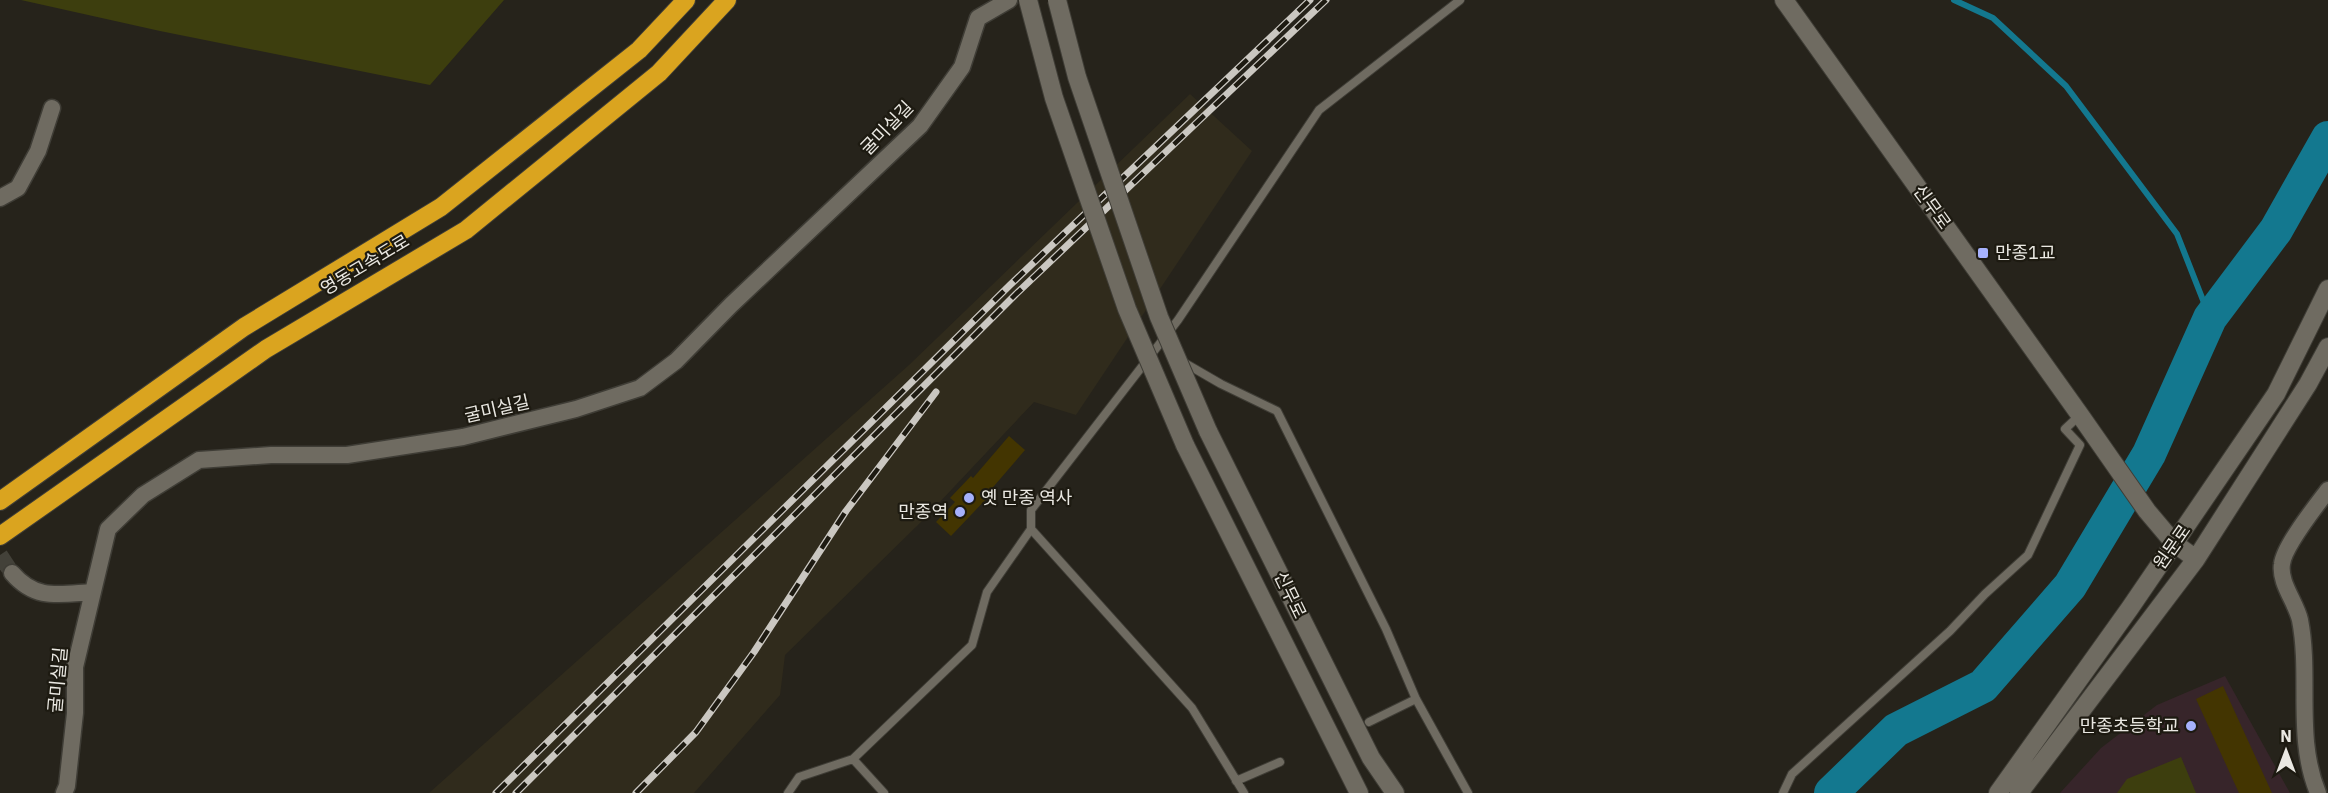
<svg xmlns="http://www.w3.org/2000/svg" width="2328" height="793" viewBox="0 0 2328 793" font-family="'IBM Plex Sans','Noto Sans KR',sans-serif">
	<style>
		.built { fill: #302b1c }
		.education { fill: #37252a }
		.green { fill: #3d3e0e }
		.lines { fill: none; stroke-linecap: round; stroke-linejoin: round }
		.stream { stroke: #13788f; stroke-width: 6 }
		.river { stroke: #13788f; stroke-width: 34 }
		.building { fill: #433501 }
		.street-tunnel { stroke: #434139; stroke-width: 16; stroke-dasharray: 16 8; stroke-linecap: butt }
		.lane-casing { stroke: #3f3d36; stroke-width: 10 }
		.street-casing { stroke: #3f3d36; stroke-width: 19 }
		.secondary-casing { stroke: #3f3d36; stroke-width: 20 }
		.highway-casing { stroke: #3f3d36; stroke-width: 20 }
		.lane { stroke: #6f6b61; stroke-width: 8 }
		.street { stroke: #6f6b61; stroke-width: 16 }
		.secondary { stroke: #6f6b61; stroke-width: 18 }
		.highway { stroke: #daa41f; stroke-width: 18 }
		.rail-casing { stroke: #cac7c1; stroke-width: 7 }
		.rail { stroke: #1d1a11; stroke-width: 4.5; stroke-dasharray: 14; stroke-linecap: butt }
		.secondary-bridge-casing { stroke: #3f3d36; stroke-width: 20; stroke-linecap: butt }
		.secondary-bridge { stroke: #6f6b61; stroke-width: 18 }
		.poi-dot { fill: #a6b1fc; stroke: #1d1a11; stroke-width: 2 }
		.labels { text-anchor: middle; stroke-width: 4.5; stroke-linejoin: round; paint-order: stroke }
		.street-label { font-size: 18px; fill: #eae8e2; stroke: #1d1a11 }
		.poi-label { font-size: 18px; fill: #eae8e2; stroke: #1d1a11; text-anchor: start }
	</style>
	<rect width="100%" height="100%" fill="#26231b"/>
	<path class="built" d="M 1190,94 L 1252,151 L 1076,415 L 1034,402 L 921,522 L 785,655 L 780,695 L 694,793 L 429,793 L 909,365 Z"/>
	<path class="education" d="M 2225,676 L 2290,793 L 2060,793 L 2101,748 L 2157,705 Z"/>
	<path class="green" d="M 21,0 L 504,0 L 430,85 L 160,31 Z
		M 2181,757 L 2196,793 L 2117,793 L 2127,779 Z"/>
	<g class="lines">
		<path class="stream" d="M 1954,0 L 1993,18 L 2066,86 L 2177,234 L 2210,318"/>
		<path class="river" d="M 1831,793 L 1896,730 L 1983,686 L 2070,586 L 2149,454 L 2210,318 L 2276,230 L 2328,138"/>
	</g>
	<path class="building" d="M 1009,436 L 1025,450 L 988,493 L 990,495 L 951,536 L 936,522 L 955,502 L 950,498 L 971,476 L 973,478 Z
		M 2223,686 L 2272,793 L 2239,793 L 2196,699 Z"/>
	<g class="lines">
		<path class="street-tunnel" d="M 0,555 L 12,573"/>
		<defs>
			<path id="lane" d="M 1183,362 L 1221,384 L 1277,411 L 1386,629 L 1416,699 L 1468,793
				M 1031,529 L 1192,708 L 1244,793
				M 1369,722 L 1416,699
				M 853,759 L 972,645 L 987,592 L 1031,529 L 1031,510 L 1178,320 L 1319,110 L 1460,0
				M 1236,781 L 1280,762
				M 788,793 L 799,777 L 853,759 L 884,793
				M 1783,793 L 1792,774 L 1950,631 L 1985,594 L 2028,555 L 2080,445 L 2065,429 L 2080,415"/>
			<path id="street" d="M 0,198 L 18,188 L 38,151 L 52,108
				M 12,573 C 36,601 59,594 93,592
				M 64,793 L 67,786 L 75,713 L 75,667 L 108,529 L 143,495 L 199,460 L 271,455 L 347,455 L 463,437 L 576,409 L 640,388 L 676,361 L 731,305 L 920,126 L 962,67 L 978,18 L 1009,0
				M 2318,793 C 2295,738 2311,677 2300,620 C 2296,602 2279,583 2282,564 C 2284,546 2316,506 2328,490"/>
			<path id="secondary" d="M 1784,0 L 2080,415 L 2147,511 L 2174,543 L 2196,559
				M 1208,431 L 1371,758 L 1395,793
				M 1185,445 L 1359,793
				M 1998,793 L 2130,608 L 2276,394 L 2328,289
				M 2019,793 L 2196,559 L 2308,384 L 2328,347"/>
			<path id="highway" d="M 0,501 L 244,327 L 441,207 L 639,50 L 686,0
				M 0,536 L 266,349 L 466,230 L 659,73 L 727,0"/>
		</defs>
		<use href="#lane" class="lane-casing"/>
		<use href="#street" class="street-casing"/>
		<use href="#secondary" class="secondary-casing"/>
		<use href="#highway" class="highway-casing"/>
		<use href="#lane" class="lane"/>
		<use href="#street" class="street"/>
		<use href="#secondary" class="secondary"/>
		<use href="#highway" class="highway"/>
		<defs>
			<path id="rail" d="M 496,793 L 1010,285 L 1310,0
				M 516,793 L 1016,294 L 1326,0
				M 636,793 L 696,732 L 754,652 L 846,511 L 936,392"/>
		</defs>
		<use href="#rail" class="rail-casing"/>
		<use href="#rail" class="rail"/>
		<defs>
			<path id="secondary-bridge" d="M 1028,0 L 1054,98 L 1127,309 L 1185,445
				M 1057,0 L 1077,77 L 1159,317 L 1208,431"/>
		</defs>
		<use href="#secondary-bridge" class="secondary-bridge-casing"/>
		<use href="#secondary-bridge" class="secondary-bridge"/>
	</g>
	<g class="poi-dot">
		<rect x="1977" y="247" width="12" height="12" rx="3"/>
		<circle cx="969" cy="498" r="6"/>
		<circle cx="960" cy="512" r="6"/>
		<circle cx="2191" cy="726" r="6"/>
	</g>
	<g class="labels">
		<g class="street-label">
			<text transform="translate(887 128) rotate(-46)" y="6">굴미실길</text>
			<text transform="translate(1932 207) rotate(54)" y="6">신무로</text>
			<text transform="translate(365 265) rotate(-31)" y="6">영동고속도로</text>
			<text transform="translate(497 409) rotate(-13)" y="6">굴미실길</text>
			<text transform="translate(2172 547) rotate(-55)" y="6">원문로</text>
			<text transform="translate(1290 595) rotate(64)" y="6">신무로</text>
			<text transform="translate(58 680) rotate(-85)" y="6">굴미실길</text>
		</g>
		<g class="poi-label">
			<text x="1995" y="259">만종1교</text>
			<text x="981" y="504">옛 만종 역사</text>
			<text x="948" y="518" text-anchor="end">만종역</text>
			<text x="2179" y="732" text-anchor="end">만종초등학교</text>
		</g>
	</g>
	<g transform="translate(2286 751)" stroke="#1d1a11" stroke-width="4.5" paint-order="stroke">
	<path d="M0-4.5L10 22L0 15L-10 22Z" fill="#eae8e2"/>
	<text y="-9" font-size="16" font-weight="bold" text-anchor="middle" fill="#eae8e2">N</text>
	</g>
</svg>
